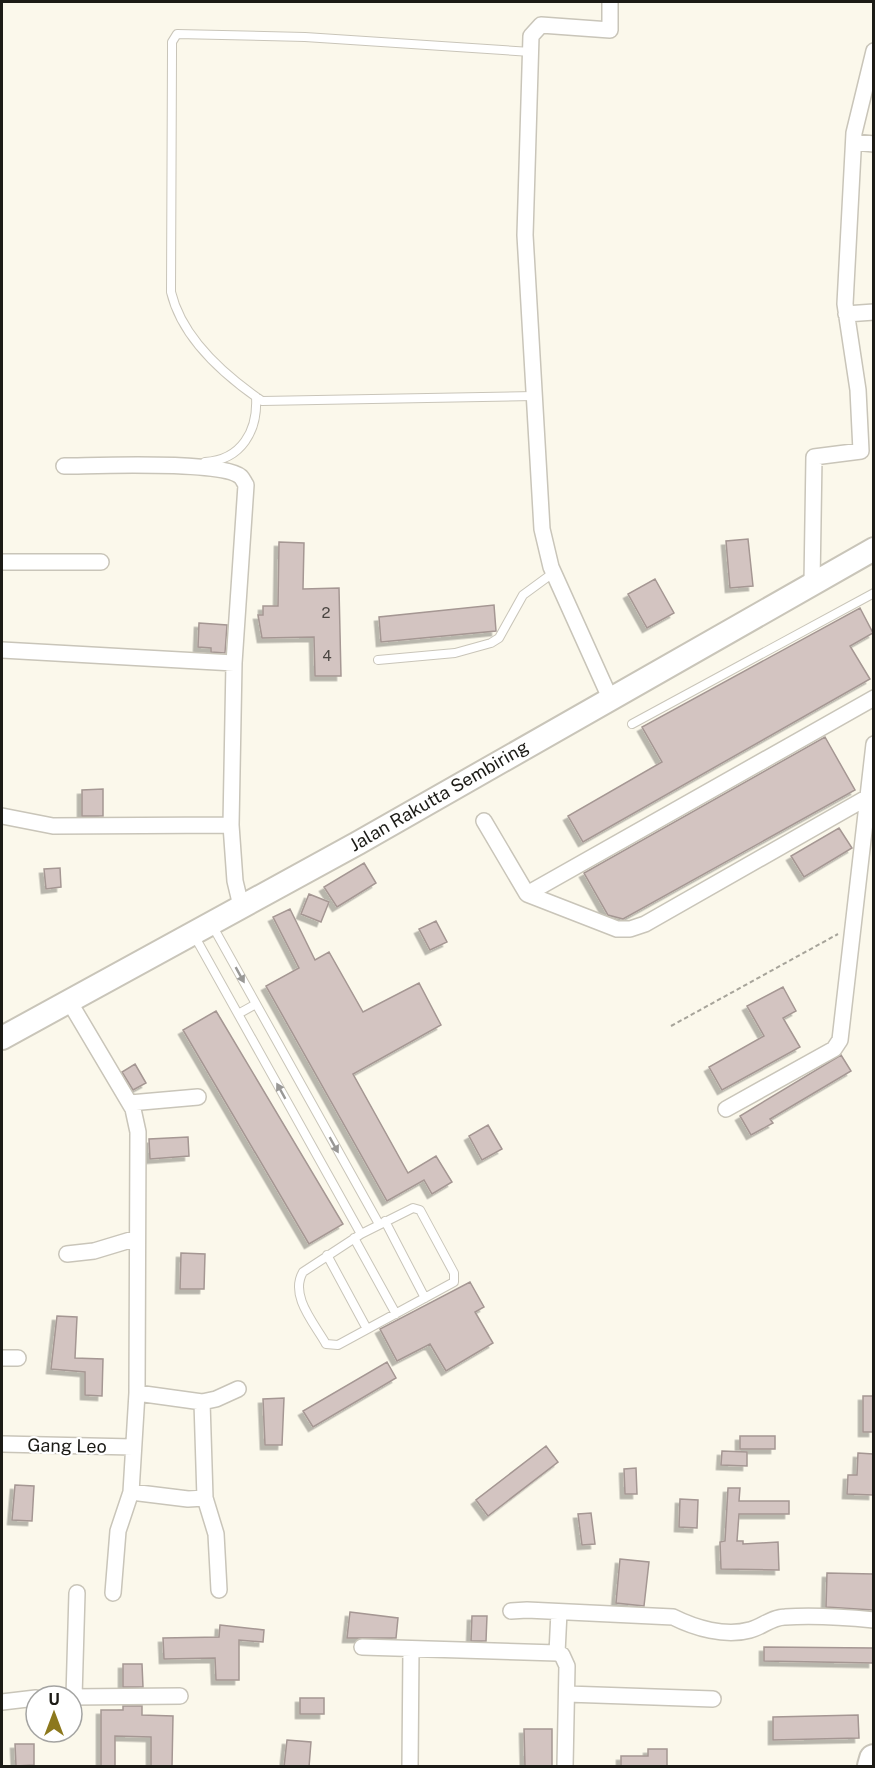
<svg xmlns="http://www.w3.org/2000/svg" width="875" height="1768" viewBox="0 0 875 1768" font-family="'Public Sans',sans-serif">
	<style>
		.building { fill: #d3c4c1; stroke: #a59793; stroke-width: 1.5; filter: url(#shadow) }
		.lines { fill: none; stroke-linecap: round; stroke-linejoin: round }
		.lane-casing { stroke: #c9c5b9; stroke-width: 10 }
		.street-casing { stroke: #c9c5b9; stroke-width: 18 }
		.secondary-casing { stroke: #c9c5b9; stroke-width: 26 }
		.highway-casing { stroke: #c9c5b9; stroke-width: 32 }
		.path { stroke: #a7a49a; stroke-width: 2; stroke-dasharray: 4.5 3; stroke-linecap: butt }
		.lane { stroke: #fff; stroke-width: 8 }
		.street { stroke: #fff; stroke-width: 15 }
		.secondary { stroke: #fff; stroke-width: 22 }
		.highway { stroke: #fff; stroke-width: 28 }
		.oneway { fill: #999896 }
		.labels { text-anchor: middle; stroke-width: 4.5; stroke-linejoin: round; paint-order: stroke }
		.number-label { font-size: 15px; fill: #4a4541 }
		.street-label { font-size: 18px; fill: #1c1b16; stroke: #fff }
	</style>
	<defs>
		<filter id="shadow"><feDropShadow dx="-4.5" dy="4.5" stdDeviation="0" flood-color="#0004"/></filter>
	</defs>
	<rect width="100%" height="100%" fill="#fbf8eb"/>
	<path class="building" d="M 748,539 L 753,586 L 730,588 L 726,541 Z
		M 279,542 L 304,543 L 303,589 L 339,588 L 341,676 L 315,676 L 314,637 L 262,638 L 258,615 L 263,615 L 263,606 L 278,606 Z
		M 655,579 L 674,613 L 647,628 L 628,594 Z
		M 494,605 L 496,631 L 381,642 L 379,617 Z
		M 860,608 L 873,633 L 850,646 L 870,679 L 583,842 L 568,816 L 662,762 L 642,727 Z
		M 199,623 L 227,625 L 225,653 L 211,652 L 211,648 L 198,647 Z
		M 825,737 L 855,790 L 623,919 L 608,915 L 584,873 Z
		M 103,789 L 103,816 L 82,816 L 82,790 Z
		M 839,828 L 852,848 L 804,877 L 791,856 Z
		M 364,863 L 376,883 L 337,907 L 324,887 Z
		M 60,868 L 61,887 L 46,889 L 44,869 Z
		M 309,894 L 329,902 L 321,922 L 301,914 Z
		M 290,909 L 315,960 L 329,952 L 363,1012 L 419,983 L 441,1025 L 353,1074 L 408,1173 L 436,1156 L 452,1182 L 432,1194 L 424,1180 L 387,1201 L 266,986 L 299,968 L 273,917 Z
		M 436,921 L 447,942 L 430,950 L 419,929 Z
		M 783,987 L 796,1011 L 783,1018 L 800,1047 L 722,1090 L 709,1067 L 764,1036 L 747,1006 Z
		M 216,1011 L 343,1224 L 309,1244 L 183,1030 Z
		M 841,1055 L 851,1071 L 770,1119 L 773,1123 L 751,1135 L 740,1116 Z
		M 135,1064 L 146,1083 L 133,1090 L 122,1072 Z
		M 488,1125 L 502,1149 L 482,1160 L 469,1136 Z
		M 188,1137 L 189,1156 L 150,1159 L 149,1139 Z
		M 181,1253 L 205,1254 L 204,1289 L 180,1289 Z
		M 470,1282 L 484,1307 L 475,1312 L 493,1343 L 446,1371 L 430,1344 L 397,1361 L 380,1329 Z
		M 57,1316 L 77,1317 L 75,1358 L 103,1359 L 102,1396 L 85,1395 L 85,1372 L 51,1369 Z
		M 387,1362 L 396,1378 L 313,1427 L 303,1411 Z
		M 863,1396 L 873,1396 L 873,1432 L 863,1432 Z
		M 284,1398 L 282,1445 L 265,1445 L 263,1399 Z
		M 740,1436 L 775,1436 L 775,1449 L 740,1449 Z
		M 546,1446 L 558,1462 L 488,1516 L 476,1500 Z
		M 722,1451 L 747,1452 L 747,1466 L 721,1465 Z
		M 858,1453 L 873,1454 L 873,1495 L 847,1494 L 848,1475 L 857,1475 Z
		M 636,1468 L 637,1494 L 625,1494 L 624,1469 Z
		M 15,1485 L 34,1486 L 32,1521 L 12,1520 Z
		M 728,1488 L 740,1488 L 739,1501 L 789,1501 L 789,1514 L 739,1514 L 737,1541 L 743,1541 L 743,1544 L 778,1542 L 779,1570 L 721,1569 L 720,1542 L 725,1541 Z
		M 680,1499 L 698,1500 L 697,1528 L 679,1527 Z
		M 591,1513 L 595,1544 L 582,1545 L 578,1514 Z
		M 620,1559 L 649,1562 L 644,1606 L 616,1603 Z
		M 827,1573 L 873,1574 L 873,1610 L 826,1607 Z
		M 350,1612 L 398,1618 L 396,1638 L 347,1638 Z
		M 472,1616 L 487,1616 L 486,1641 L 471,1641 Z
		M 220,1625 L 264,1630 L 263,1642 L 239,1640 L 239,1680 L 216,1680 L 215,1658 L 164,1659 L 163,1638 L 219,1637 Z
		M 764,1647 L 873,1648 L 873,1663 L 764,1661 Z
		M 123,1664 L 142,1664 L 143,1687 L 123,1687 Z
		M 300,1698 L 324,1698 L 324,1714 L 300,1714 Z
		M 123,1706 L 142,1706 L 142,1715 L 173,1716 L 172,1767 L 151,1767 L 151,1737 L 115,1736 L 115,1767 L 101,1767 L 101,1710 L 123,1710 Z
		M 858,1715 L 859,1738 L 773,1740 L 773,1717 Z
		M 524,1729 L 552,1729 L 552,1767 L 525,1767 Z
		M 287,1740 L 311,1742 L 309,1767 L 284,1767 Z
		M 15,1744 L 34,1744 L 34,1765 L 16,1766 Z
		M 648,1749 L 667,1749 L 667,1767 L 621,1767 L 621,1756 L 648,1756 Z"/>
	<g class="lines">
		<defs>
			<path id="lane" d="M 531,52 L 305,37 L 177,34 L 172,42 L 172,52 L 171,292 C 182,338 224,375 262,401 L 534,396
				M 205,462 C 242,460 258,430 256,397
				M 378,660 L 455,653 L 491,643 L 499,638 L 523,595 L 553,573
				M 632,724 L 874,593
				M 212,925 L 379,1224
				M 195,937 L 361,1234
				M 238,1014 L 256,1004
				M 413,1208 L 420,1210 L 454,1273 L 454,1282 L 338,1345 L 326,1344 C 315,1324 289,1296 303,1272 L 361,1234 Z
				M 385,1221 L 425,1298
				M 354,1238 L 396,1314
				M 327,1255 L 367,1329"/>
			<path id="street" d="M 854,142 L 874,144
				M 846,314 L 874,312
				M 64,466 C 94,466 222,460 241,477 C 243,479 244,482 246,485 L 234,663 L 231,825 L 235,881 L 241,906
				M 2,562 L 101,562
				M 812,583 L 814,457 L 861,451 L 858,390 L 845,304 L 854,133 L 874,51
				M 2,650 L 234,663
				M 610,698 L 551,567 L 542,529 L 525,235 L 531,36 L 541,25 L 610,30 L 610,2
				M 868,797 L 645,924 L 630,929 L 617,929 L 527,894 L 874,698
				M 2,816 L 53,826 L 231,825
				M 484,821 L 527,894
				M 69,1001 L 133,1109 L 138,1132 L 137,1393 L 131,1492 L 118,1531 L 113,1593
				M 130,1103 L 198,1097
				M 726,1109 L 834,1049 L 840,1040 L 874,744
				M 67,1254 L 94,1251 L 137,1238
				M 2,1358 L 18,1358
				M 137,1393 L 202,1402 L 205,1498 L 216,1534 L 219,1590
				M 202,1402 L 216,1399 L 238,1389
				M 2,1444 L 133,1447
				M 131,1492 L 188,1499 L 205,1498
				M 511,1611 L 527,1610 L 673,1617 C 695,1628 725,1637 750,1630 C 762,1627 772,1617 785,1617 C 814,1615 844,1617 874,1620
				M 559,1612 L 557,1653 L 562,1655 L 567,1666 L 565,1766
				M 362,1647 L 557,1653
				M 567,1694 L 713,1699
				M 72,1697 L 180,1696
				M 74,1697 L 77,1593
				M 2,1702 L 36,1698
				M 410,1766 L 411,1649"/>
			<path id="secondary" d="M 2,1038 L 358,843 L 874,549"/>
			<path id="highway" d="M 872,1766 L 874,1759"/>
		</defs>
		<use href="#lane" class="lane-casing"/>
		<use href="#street" class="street-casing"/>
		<use href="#secondary" class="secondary-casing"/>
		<use href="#highway" class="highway-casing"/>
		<path class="path" d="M 671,1026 L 838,934"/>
		<use href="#lane" class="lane"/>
		<use href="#street" class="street"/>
		<use href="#secondary" class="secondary"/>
		<use href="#highway" class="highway"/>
	</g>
	<defs><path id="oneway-solid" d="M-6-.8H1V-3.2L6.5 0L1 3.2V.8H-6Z" transform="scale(1.5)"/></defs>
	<g class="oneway">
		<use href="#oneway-solid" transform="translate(240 975) rotate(61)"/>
		<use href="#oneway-solid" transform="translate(281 1091) rotate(-119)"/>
		<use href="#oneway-solid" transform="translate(334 1145) rotate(61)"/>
	</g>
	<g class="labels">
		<g class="number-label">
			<text x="326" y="618">2</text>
			<text x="327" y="661">4</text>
		</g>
		<g class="street-label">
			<text transform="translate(439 796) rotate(-30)" y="6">Jalan Rakutta Sembiring</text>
			<text transform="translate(67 1446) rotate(1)" y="6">Gang Leo</text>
		</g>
	</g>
	<rect width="875" height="1768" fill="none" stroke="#1c1b16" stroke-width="6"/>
	<g transform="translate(54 1714)"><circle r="28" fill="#ffffff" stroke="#a4a4a2" stroke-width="1.5"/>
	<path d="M0-4.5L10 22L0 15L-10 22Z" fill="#8c781d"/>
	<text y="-9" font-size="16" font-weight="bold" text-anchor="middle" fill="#1c1b16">U</text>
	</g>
</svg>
